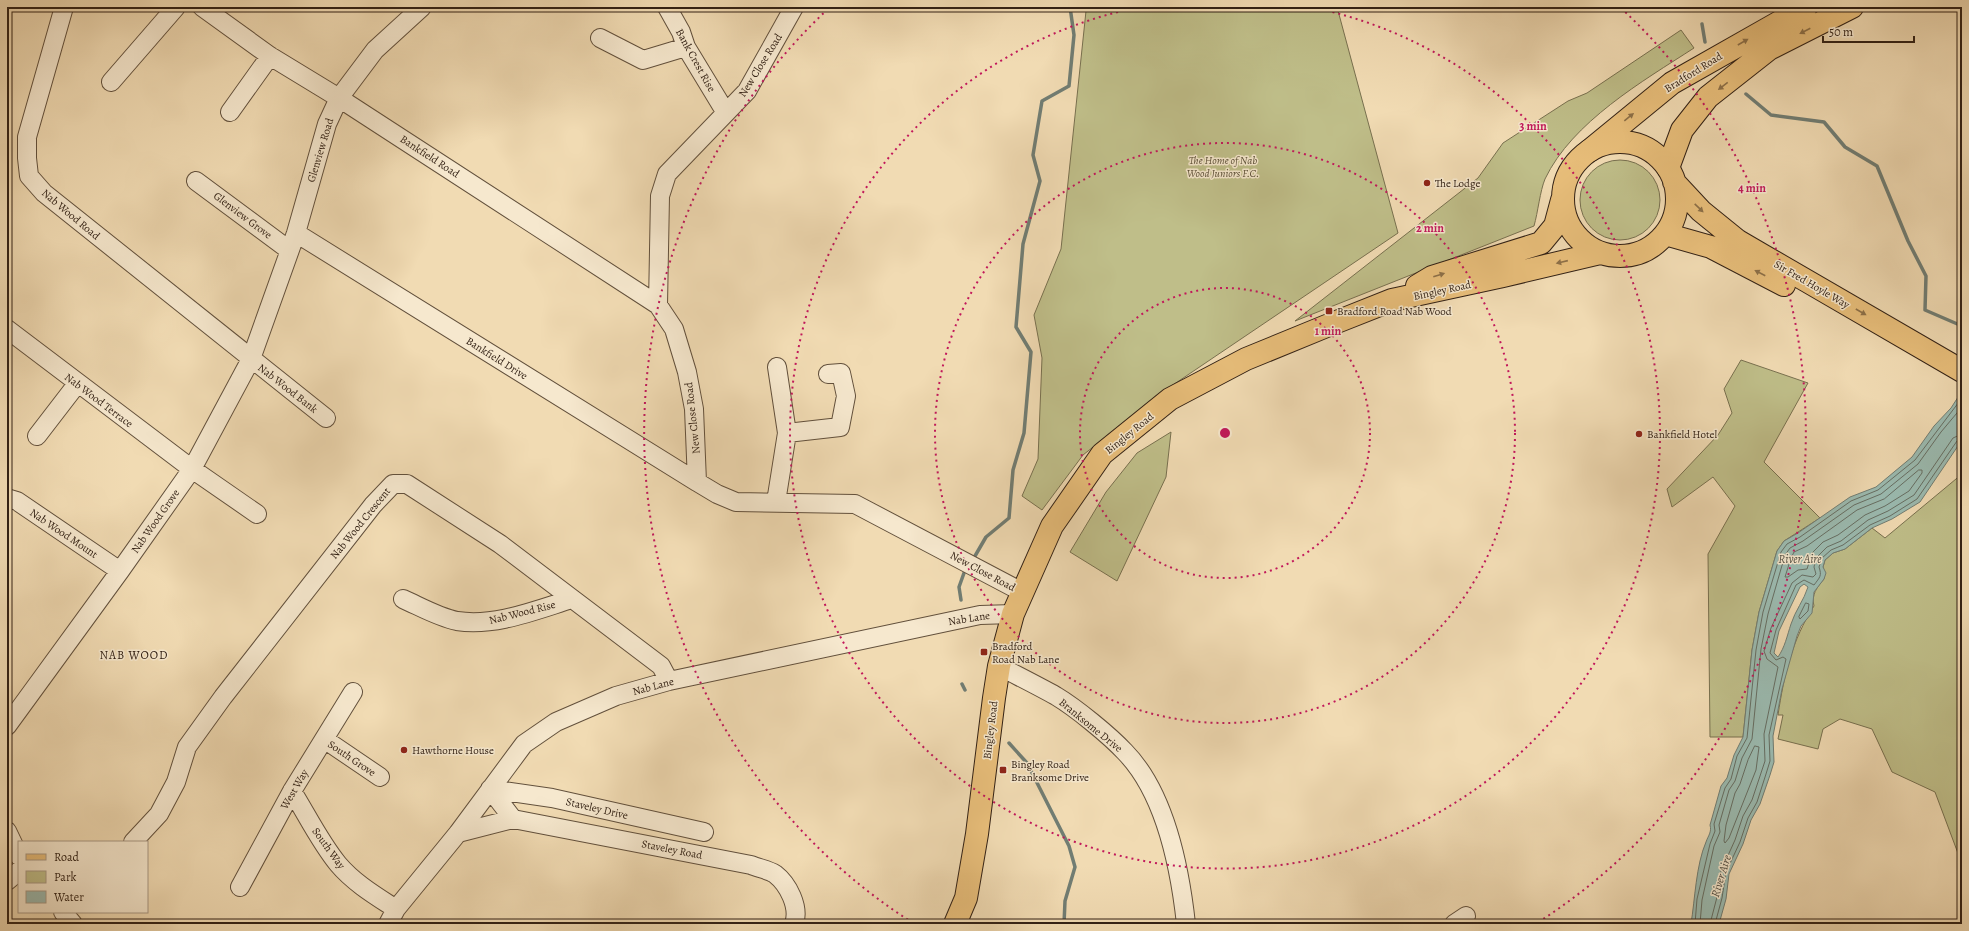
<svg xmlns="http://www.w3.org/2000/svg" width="1969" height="931" viewBox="0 0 1969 931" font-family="Alegreya,serif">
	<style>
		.green { fill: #bfbe89; stroke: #78704f }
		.water { fill: #9bbbb1; stroke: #717d73; fill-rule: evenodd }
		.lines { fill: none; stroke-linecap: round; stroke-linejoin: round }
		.shore { stroke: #666e63; stroke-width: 1 }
		.stream { stroke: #717d73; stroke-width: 3.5 }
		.minor-casing { stroke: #62503c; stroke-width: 20 }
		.major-casing { stroke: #322115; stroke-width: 24 }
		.highway-casing { stroke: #322115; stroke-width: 24 }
		.minor { stroke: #f6e8ce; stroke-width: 18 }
		.major { stroke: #e8be7a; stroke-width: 22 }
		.highway { stroke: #e8be7a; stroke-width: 22 }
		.oneway { fill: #8d7048 }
		.ring { fill: none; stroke: #c2185b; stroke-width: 2; stroke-dasharray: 2 4 }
		.poi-dot { fill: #8f2418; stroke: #f6e8ce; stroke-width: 1.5 }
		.labels { text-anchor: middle; stroke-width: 3; stroke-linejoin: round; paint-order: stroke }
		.street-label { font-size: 11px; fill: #322115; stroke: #f6e8ce }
		.park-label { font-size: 11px; font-style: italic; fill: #5c5038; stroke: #f6e8ce }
		.poi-label { font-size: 11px; fill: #322115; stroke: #f6e8ce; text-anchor: start }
		.water-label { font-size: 12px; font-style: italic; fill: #524f44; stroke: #f6e8ce }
		.neighbourhood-label { font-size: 12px; letter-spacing: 1px; fill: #322115; stroke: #f6e8ce }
		.centre { fill: #c2185b; stroke: #f6e8ce; stroke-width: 2 }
		.ring-label { font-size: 12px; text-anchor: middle; font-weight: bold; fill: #c2185b; stroke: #f6e8ce; stroke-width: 3; stroke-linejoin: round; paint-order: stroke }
	</style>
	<rect width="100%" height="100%" fill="#f1dbb3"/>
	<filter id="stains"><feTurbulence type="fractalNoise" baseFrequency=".005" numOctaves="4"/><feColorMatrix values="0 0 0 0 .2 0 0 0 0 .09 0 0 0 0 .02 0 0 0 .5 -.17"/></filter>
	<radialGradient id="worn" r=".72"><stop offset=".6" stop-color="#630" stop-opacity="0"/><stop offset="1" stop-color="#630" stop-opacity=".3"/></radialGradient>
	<path class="green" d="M 1084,7 L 1337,7 L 1398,233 L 1161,393 L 1083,455 L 1042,510 L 1022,496 L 1038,459 L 1042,358 L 1034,315 L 1061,249 L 1086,11 Z
		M 1681,30 L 1694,48 C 1643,81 1572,122 1545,179 C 1540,191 1538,212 1534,226 L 1295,321 L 1478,178 L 1503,143 L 1568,101 L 1587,93 Z
		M1580 200a40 40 0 1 1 80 0a40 40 0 1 1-80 0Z
		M 1741,360 L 1808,383 L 1764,462 L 1820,518 L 1784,541 L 1777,551 L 1759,612 L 1752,650 L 1743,737 L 1710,737 L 1708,554 L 1735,506 L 1713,477 L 1672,507 L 1667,489 L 1718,435 L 1732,413 L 1724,389 Z
		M 1171,432 L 1166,477 L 1117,581 L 1070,552 L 1106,492 L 1137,453 Z
		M 1962,474 L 1962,864 L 1935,792 L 1892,772 L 1872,729 L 1840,719 L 1823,729 L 1818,749 L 1778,739 L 1783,715 L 1778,715 C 1784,675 1792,640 1814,606 C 1811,595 1817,587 1824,579 L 1823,567 L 1825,560 L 1833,553 L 1845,549 L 1872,528 L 1885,538 Z"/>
	<path class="water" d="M 1962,391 L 1962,440 L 1920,502 L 1892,519 L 1872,528 L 1845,549 L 1833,553 L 1825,560 L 1823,567 L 1826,573 L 1824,579 L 1814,592 L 1812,613 L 1801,626 L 1797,636 L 1782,689 L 1773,736 L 1774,762 L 1770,775 L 1760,804 L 1751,820 L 1743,844 L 1729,874 L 1726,899 L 1719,924 L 1691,924 C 1695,899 1696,865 1706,842 C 1708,836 1712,832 1710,825 L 1721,786 L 1727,778 L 1734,755 L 1743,737 L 1752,650 L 1759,612 L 1777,551 L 1784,541 L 1798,533 L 1850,497 L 1876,487 L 1912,457 L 1934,426 L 1951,408 ZM 1804,584 L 1808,587 C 1804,600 1795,611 1791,624 C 1787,636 1785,647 1778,657 L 1774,653 L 1779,631 L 1800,587 Z"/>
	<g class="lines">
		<path class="shore" d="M 1919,470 L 1922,470 L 1922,473 L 1909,491 L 1885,506 L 1865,515 L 1838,535 L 1823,542 L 1812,553 L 1807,569 L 1798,570 L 1788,577 L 1785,577 L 1791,558 L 1794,552 L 1807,546 L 1857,510 L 1884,499 Z
			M 1806,603 L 1809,604 L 1808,611 L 1800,619 L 1799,617 Z
			M 1755,746 L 1759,747 L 1756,770 L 1729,838 L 1725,843 L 1724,841 L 1726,825 L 1735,793 L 1740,784 L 1748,760 Z
			M 1695,924 L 1697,899 L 1710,844 L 1715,831 L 1714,824 L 1725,788 L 1731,779 L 1737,756 L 1747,738 L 1756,650 L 1763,612 L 1781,552 L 1787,544 L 1800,537 L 1851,501 L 1878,490 L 1915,460 L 1962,398
			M 1700,924 L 1702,900 L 1714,846 L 1720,832 L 1719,825 L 1729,790 L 1735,781 L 1742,758 L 1752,739 L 1761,649 L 1768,614 L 1785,555 L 1790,548 L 1803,541 L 1854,505 L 1881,494 L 1918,464 L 1941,432 L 1962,407
			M 1710,924 L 1717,897 L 1721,871 L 1735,840 L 1743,816 L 1752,800 L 1765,761 L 1764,734 L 1778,667 L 1767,659 L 1764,651 L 1771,628 L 1792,583 L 1802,575 L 1813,577 L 1816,574 L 1814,567 L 1816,558 L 1827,547 L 1841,541 L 1868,520 L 1888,511 L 1914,495 L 1953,438 L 1962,434
			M 1715,924 L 1722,898 L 1726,872 L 1740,842 L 1748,818 L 1757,802 L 1766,774 L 1770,761 L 1769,735 L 1786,659 L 1783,657 L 1776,660 L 1770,653 L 1776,630 L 1796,585 L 1804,580 L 1814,585 C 1820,577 1822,576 1819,567 L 1822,558 L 1831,550 L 1843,545 L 1870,525 L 1890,516 L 1917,499 L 1957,441 L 1962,439"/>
		<path class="stream" d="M 1702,24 L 1705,42
			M 1746,94 L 1771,115 L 1824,122 L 1845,147 L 1877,166 L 1908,241 L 1926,276 L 1925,310 L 1962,326
			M 975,556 L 986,537 L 1009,518 L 1013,470 L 1024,433 L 1031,352 L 1016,327 L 1023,244 L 1040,181 L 1033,155 L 1042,101 L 1069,86 L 1074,35 L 1070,7
			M 961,600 L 959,587 L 964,573
			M 962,684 L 965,690
			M 1009,743 L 1027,763 L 1069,846 L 1075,867 L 1065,901 L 1064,924"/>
		<defs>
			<path id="minor" d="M 64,7 L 27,137 L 27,158 L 29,176 L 44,193 L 326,418
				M 202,7 L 270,56 L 339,98 L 658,305
				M 667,7 L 681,32 L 686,47 L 726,113
				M 794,7 L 747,91 L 667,174 L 660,196 L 658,305 L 674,329 L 687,372 L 694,409 L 697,482 L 717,494 L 736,502 L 855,504 L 1022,592
				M 600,38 L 643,60 L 686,47
				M 111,82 L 176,7
				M 230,112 L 270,56
				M 196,181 L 289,250
				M 296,233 L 697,482
				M 7,329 L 192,469 L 257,514
				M 787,433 L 840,427 L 846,396 L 841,373 L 828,374
				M 37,436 L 77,384
				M 7,498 L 17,501 L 120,571
				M 776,502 L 787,433 L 777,367
				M 403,599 C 421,607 438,617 457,621 C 495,627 536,610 572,599
				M 999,666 C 1018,676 1038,686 1056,696 C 1076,708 1109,735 1125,752 C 1165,793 1180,869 1186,924
				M 7,726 L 120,571 L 192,469 L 251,359 L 296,233 L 327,124 L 339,98 L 375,50 L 422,7
				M 324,739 L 380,777
				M 490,789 L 513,819 L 751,865 C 758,868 769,870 775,874 C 788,884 800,907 794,924
				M 490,789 L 552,798 L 704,832
				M 292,791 C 307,815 320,842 338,864 C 354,883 376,896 396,909
				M 7,831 L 19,856
				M 458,833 L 513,819
				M 133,842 L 159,814 L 176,782 L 187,747 L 223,697 L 373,505 L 393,484 L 407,484 L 500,544 L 661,666 L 669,681
				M 7,881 L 19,871
				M 240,887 L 292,791 L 353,692
				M 63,912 L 73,924
				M 388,924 L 396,909 L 458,833 L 524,744 L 556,722 L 616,696 L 669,681 L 980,615 L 1013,614
				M 1454,924 L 1466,916"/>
			<path id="major" d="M 1589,151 L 1672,83 L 1806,7
				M 1668,168 L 1682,130 L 1708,97 L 1769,49 L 1852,7"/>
			<path id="highway" d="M1563 199a57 57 0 1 1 114 0a57 57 0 1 1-114 0Z
				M 1674,182 L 1701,211 L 1738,241 L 1962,371
				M 1665,234 L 1711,247 L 1784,285
				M 1417,286 L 1432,277 L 1541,243 L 1555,226 L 1562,200
				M 955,924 L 966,898 L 977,834 L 994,698 L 999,666 L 1013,614 L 1052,526 L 1102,454 L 1170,399 L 1246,359 L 1329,325 L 1392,300 L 1503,276 L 1600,253"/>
		</defs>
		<use href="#minor" class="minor-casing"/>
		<use href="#major" class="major-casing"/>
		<use href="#highway" class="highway-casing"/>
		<use href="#minor" class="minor"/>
		<use href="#major" class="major"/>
		<use href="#highway" class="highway"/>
	</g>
	<defs><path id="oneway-solid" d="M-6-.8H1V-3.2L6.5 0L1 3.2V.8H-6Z"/></defs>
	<g class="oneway">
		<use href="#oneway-solid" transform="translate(1805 31) rotate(153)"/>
		<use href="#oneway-solid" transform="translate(1743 42) rotate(-30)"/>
		<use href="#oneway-solid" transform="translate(1723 86) rotate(142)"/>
		<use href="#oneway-solid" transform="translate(1629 117) rotate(-39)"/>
		<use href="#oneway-solid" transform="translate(1699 208) rotate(44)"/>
		<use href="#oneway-solid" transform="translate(1562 262) rotate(167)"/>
		<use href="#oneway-solid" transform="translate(1760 273) rotate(-152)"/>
		<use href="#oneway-solid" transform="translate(1439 275) rotate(-18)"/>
		<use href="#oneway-solid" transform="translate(1861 312) rotate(30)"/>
	</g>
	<g class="ring">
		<circle cx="1225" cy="433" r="145"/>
		<circle cx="1225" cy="433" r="290"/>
		<path d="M1315 8A435 435 0 1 1 1135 8"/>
		<path d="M913 923A581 581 0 0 1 829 8M1621 8A581 581 0 0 1 1537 923"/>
	</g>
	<g class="poi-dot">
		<circle cx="1427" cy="183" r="4"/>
		<rect x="1325" y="307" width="8" height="8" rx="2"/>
		<circle cx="1639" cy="434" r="4"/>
		<rect x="980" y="648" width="8" height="8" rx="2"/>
		<circle cx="404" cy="750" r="4"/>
		<rect x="999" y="766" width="8" height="8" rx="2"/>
	</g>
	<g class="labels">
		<g class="street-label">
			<text transform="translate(696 60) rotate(61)" y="4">Bank Crest Rise</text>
			<text transform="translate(760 65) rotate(-58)" y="4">New Close Road</text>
			<text transform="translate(1693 72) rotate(-32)" y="4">Bradford Road</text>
			<text transform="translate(320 150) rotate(-73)" y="4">Glenview Road</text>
			<text transform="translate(430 156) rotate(33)" y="4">Bankfield Road</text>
			<text transform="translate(71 214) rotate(40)" y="4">Nab Wood Road</text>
			<text transform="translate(243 215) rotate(37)" y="4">Glenview Grove</text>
			<text transform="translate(1812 284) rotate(30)" y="4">Sir Fred Hoyle Way</text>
			<text transform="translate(1442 290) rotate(-12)" y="4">Bingley Road</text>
			<text transform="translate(497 358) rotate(32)" y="4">Bankfield Drive</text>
			<text transform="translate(288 388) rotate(38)" y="4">Nab Wood Bank</text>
			<text transform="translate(99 400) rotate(37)" y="4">Nab Wood Terrace</text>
			<text transform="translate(692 418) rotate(-96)" y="4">New Close Road</text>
			<text transform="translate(1129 433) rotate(-39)" y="4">Bingley Road</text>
			<text transform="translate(155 521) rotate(-55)" y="4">Nab Wood Grove</text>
			<text transform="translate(360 523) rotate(-51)" y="4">Nab Wood Crescent</text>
			<text transform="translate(64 533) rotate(34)" y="4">Nab Wood Mount</text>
			<text transform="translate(983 571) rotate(28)" y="4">New Close Road</text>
			<text transform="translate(522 612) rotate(-14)" y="4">Nab Wood Rise</text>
			<text transform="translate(969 618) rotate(-9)" y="4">Nab Lane</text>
			<text transform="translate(653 686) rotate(-15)" y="4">Nab Lane</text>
			<text transform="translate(1091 725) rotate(39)" y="4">Branksome Drive</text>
			<text transform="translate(990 730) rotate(-83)" y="4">Bingley Road</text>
			<text transform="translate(352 758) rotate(34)" y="4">South Grove</text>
			<text transform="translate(294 789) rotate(-60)" y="4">West Way</text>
			<text transform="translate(597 808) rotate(13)" y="4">Staveley Drive</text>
			<text transform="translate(329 848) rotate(54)" y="4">South Way</text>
			<text transform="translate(672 849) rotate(11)" y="4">Staveley Road</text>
		</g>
		<g class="park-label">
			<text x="1223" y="164">The Home of Nab<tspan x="1223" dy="13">Wood Juniors F.C.</tspan></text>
		</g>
		<g class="poi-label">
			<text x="1435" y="187">The Lodge</text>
			<text x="1337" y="315">Bradford Road Nab Wood</text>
			<text x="1647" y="438">Bankfield Hotel</text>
			<text x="992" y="650">Bradford<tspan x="992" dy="13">Road Nab Lane</tspan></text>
			<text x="412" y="754">Hawthorne House</text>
			<text x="1011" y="768">Bingley Road<tspan x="1011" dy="13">Branksome Drive</tspan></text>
		</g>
		<g class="water-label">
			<text x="1800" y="563">River Aire</text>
			<text transform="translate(1721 876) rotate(-73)" y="4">River Aire</text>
		</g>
		<g class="neighbourhood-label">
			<text x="134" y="659">NAB WOOD</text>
		</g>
	</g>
	<circle cx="1225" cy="433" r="6" class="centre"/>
	<g class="ring-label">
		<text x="1533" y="130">3 min</text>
		<text x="1752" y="192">4 min</text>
		<text x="1430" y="232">2 min</text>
		<text x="1328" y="335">1 min</text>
	</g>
	<rect width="1969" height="931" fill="none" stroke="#f1dbb3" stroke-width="24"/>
	<rect x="8" y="8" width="1953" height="915" fill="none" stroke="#322115" stroke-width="2"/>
	<rect x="12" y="12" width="1945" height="907" fill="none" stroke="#322115"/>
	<rect x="18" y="841" width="130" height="72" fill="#f6e8ce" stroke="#a89884"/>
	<rect x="26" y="854" width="20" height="6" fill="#e8be7a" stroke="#a89884"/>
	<text x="54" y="861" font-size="12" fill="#322115">Road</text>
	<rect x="26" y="871" width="20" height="12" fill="#bfbe89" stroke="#a89884"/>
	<text x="54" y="881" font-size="12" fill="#322115">Park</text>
	<rect x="26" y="891" width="20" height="12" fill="#9bbbb1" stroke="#a89884"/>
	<text x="54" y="901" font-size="12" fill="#322115">Water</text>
	<path d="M1823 36v6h91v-6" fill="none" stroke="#322115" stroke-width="2"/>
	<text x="1829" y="36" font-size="12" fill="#322115" stroke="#f6e8ce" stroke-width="3" paint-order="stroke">50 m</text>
	<rect width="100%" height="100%" filter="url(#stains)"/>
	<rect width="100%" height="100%" fill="url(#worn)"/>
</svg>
